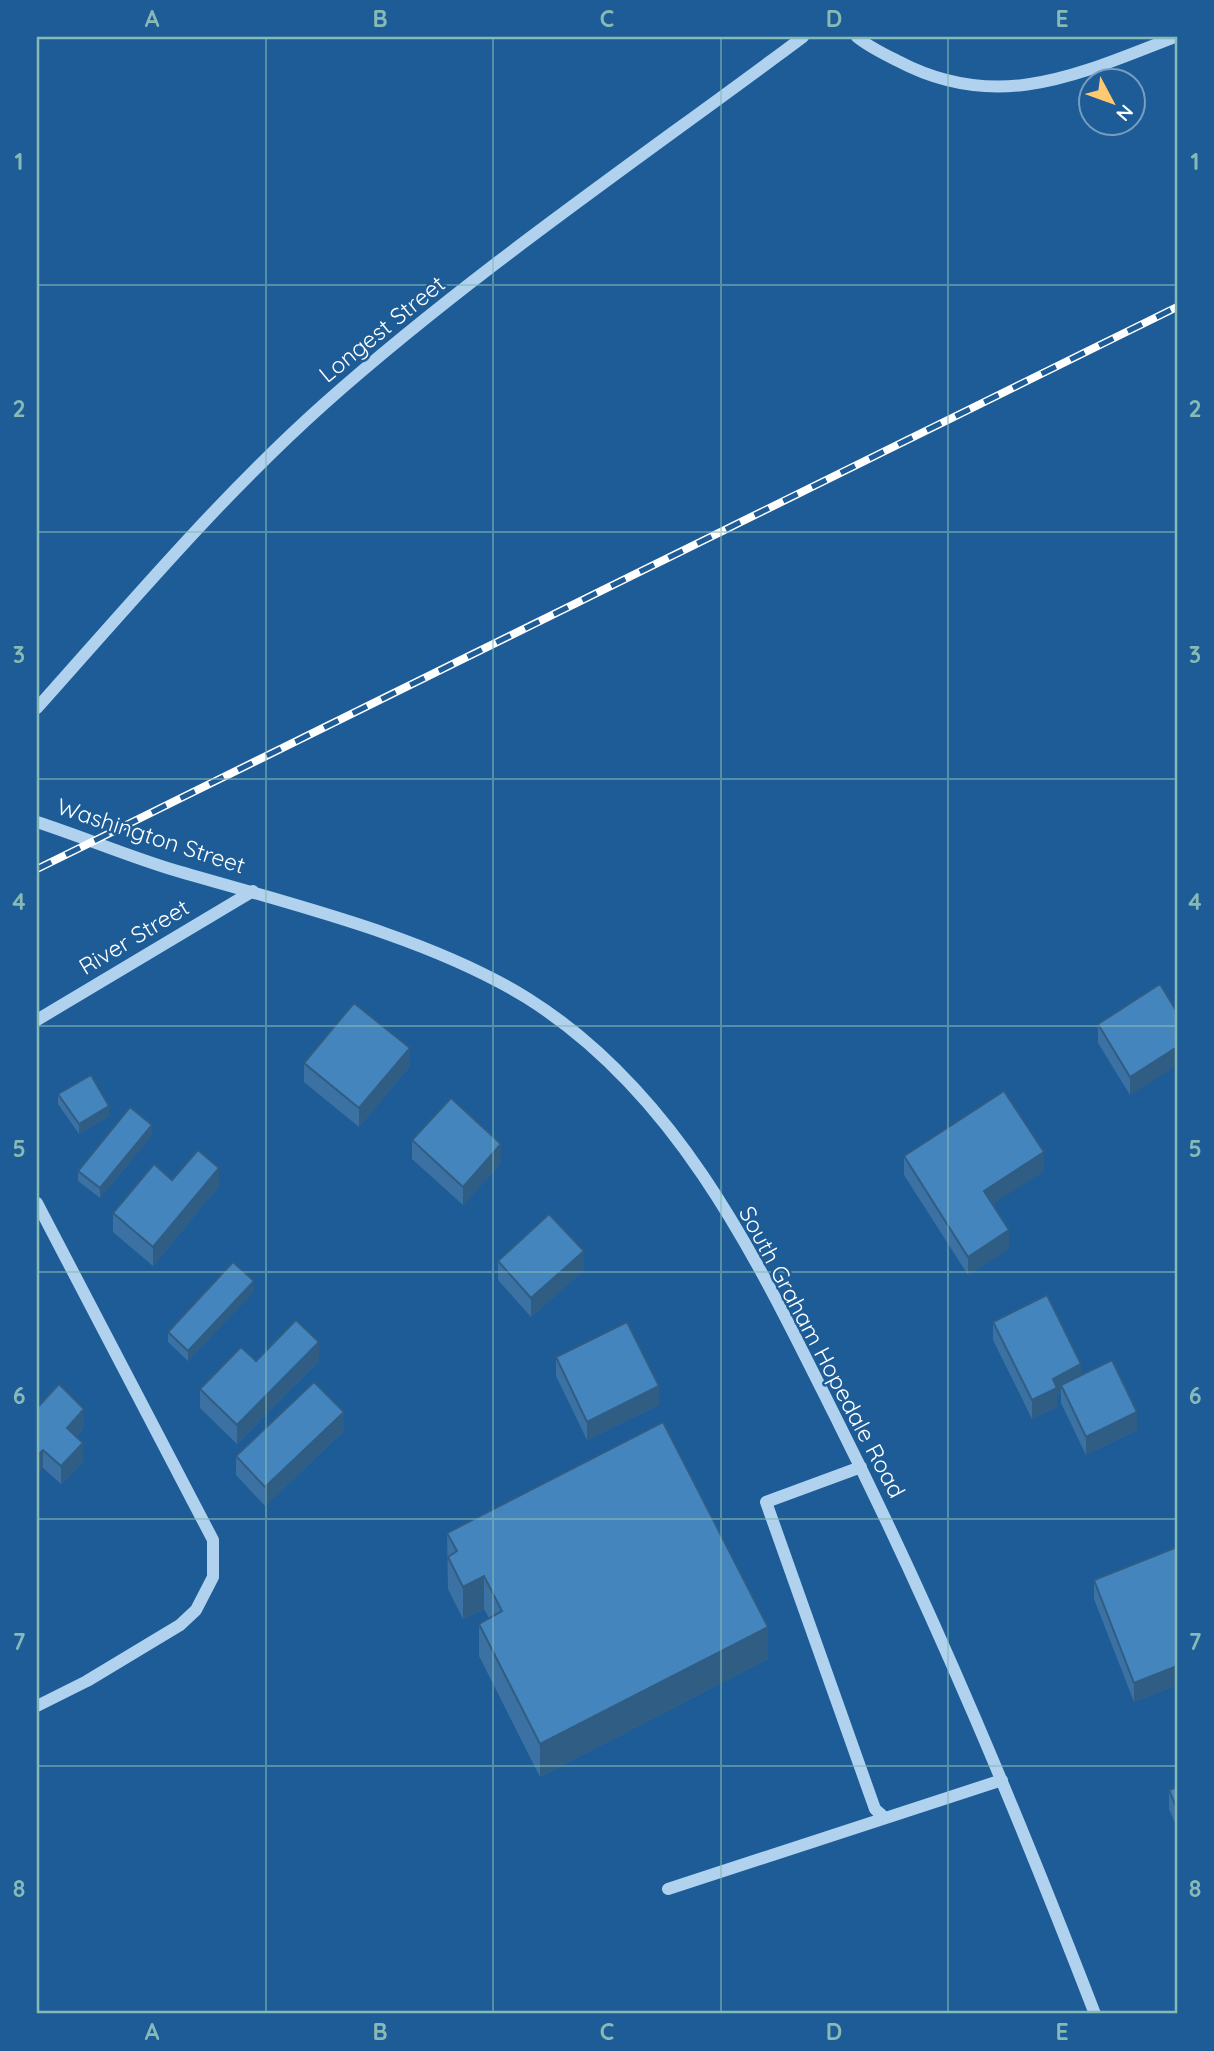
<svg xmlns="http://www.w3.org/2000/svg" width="1214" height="2051" viewBox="0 0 1214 2051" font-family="Quicksand,sans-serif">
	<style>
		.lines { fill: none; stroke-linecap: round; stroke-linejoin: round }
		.minor { stroke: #b1d2ef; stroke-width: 12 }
		.rail-casing { stroke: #fff; stroke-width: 8 }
		.rail { stroke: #1d5c96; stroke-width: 5; stroke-dasharray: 16; stroke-linecap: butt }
		.wall { fill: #3b72a3 }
		.shaded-wall { fill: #305d84 }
		.building { fill: #4585bd; stroke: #305d84; stroke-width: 2 }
		.grid { fill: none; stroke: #87bab6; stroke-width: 2; stroke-opacity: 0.55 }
		.labels { text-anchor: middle; stroke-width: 5; stroke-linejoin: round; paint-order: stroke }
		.street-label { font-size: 23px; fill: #fff; stroke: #1d5c96 }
		.neatline { fill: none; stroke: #87bab6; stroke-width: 2.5 }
		.grid-label { font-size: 23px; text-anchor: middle; font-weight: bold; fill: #87bab6 }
	</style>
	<rect width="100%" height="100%" fill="#1d5c96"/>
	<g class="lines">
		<path class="minor" d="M 857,37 C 869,47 884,54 898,61 C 998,114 1079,74 1175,37
			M 37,708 C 130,604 220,497 324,404 C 474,271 642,157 803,37
			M 37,822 C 83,837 128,856 174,870 C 286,903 427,936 527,998 C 682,1095 761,1268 840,1426 C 936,1617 1018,1815 1095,2014
			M 37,1020 L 253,891
			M 37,1203 L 213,1540 L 213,1577 L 196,1610 L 180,1625 L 87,1681 L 37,1706
			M 861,1467 L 766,1502 L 875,1809 L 885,1818
			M 668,1889 L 1002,1780"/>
		<defs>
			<path id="rail" d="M 37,869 L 1177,307"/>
		</defs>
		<use href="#rail" class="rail-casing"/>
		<use href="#rail" class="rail"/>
	</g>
	<path class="wall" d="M 1177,1012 L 1130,1095 L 1098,1043 L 1098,1024 Z
		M 304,1063 L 410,1066 L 359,1127 L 304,1082 Z
		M 58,1094 L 109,1116 L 79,1134 L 58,1104 Z
		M 152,1135 L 100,1198 L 78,1181 L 78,1171 Z
		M 412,1140 L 501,1163 L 463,1205 L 412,1159 Z
		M 904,1156 L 1044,1171 L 992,1204 L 1009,1249 L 968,1275 L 904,1175 Z
		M 172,1180 L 219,1186 L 153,1266 L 113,1232 L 113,1213 Z
		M 498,1261 L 584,1270 L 531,1317 L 498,1280 Z
		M 254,1291 L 188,1361 L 168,1342 L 168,1332 Z
		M 993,1322 L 1081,1375 L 1137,1430 L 1086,1455 L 1061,1403 L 1061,1393 L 1057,1395 L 1057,1407 L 1032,1419 L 993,1340 Z
		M 556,1357 L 659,1405 L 587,1440 L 556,1376 Z
		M 256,1361 L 319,1361 L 237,1444 L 200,1408 L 200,1389 Z
		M 37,1408 L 84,1428 L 76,1437 L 83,1462 L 61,1484 L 43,1468 Z
		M 344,1431 L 265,1506 L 236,1475 L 236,1456 Z
		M 447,1533 L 768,1659 L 540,1777 L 479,1656 L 479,1624 L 489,1618 L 484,1609 L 463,1619 L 448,1589 Z
		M 1177,1547 L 1177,1685 L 1134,1702 L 1094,1599 L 1094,1580 Z
		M 1177,1787 L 1177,1828 L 1169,1809 L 1169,1790 Z"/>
	<path class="shaded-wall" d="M 1177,1047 L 1177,1066 L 1130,1095 L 1130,1077 Z
		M 410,1048 L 410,1066 L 359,1127 L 359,1108 Z
		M 109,1106 L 109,1116 L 79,1134 L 79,1124 Z
		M 152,1125 L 152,1135 L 100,1198 L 100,1188 Z
		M 501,1144 L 501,1163 L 463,1205 L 463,1187 Z
		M 1044,1152 L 1044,1171 L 984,1210 L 984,1191 Z
		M 219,1168 L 219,1186 L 153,1266 L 153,1247 Z
		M 1009,1230 L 1009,1249 L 968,1275 L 968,1257 Z
		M 584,1251 L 584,1270 L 531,1317 L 531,1298 Z
		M 254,1281 L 254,1291 L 188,1361 L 188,1351 Z
		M 319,1342 L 319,1361 L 237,1444 L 237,1425 Z
		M 1081,1364 L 1081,1383 L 1061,1385 L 1061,1393 L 1057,1395 L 1057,1407 L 1032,1419 L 1032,1400 L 1053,1379 Z
		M 659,1386 L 659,1405 L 587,1440 L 587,1422 Z
		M 84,1409 L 84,1428 L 67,1446 L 67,1428 Z
		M 344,1412 L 344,1431 L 265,1506 L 265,1487 Z
		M 1137,1412 L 1137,1430 L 1086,1455 L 1086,1437 Z
		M 83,1443 L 83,1462 L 61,1484 L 61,1466 Z
		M 43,1450 L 43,1468 L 37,1475 L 37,1456 Z
		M 484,1576 L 484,1609 L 463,1619 L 463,1587 Z
		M 768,1627 L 768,1659 L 540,1777 L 540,1744 Z
		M 1177,1666 L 1177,1685 L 1134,1702 L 1134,1683 Z"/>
	<path class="building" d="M 1160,984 L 1177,1012 L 1177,1047 L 1130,1077 L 1098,1024 Z
		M 354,1003 L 410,1048 L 359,1108 L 304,1063 Z
		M 91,1075 L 109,1106 L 79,1124 L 58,1094 Z
		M 1004,1091 L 1044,1152 L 984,1191 L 1009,1230 L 968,1257 L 904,1156 Z
		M 451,1098 L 501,1144 L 463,1187 L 412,1140 Z
		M 130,1107 L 152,1125 L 100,1188 L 78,1171 Z
		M 198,1150 L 219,1168 L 153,1247 L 113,1213 L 154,1164 L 172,1180 Z
		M 549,1214 L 584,1251 L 531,1298 L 498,1261 Z
		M 233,1262 L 254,1281 L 188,1351 L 168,1332 Z
		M 1047,1295 L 1081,1364 L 1053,1379 L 1057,1388 L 1032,1400 L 993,1322 Z
		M 296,1320 L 319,1342 L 237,1425 L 200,1389 L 241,1347 L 256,1361 Z
		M 627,1322 L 659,1386 L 587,1422 L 556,1357 Z
		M 1112,1360 L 1137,1412 L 1086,1437 L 1061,1385 Z
		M 314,1382 L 344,1412 L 265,1487 L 236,1456 Z
		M 59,1384 L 84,1409 L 67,1428 L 83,1443 L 61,1466 L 43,1450 L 37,1456 L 37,1408 Z
		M 663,1422 L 768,1627 L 540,1744 L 479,1624 L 502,1611 L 484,1576 L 463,1587 L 448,1557 L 457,1551 L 447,1533 Z
		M 1177,1547 L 1177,1666 L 1134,1683 L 1094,1580 Z
		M 1177,1787 L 1177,1809 L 1169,1790 Z"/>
	<path class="grid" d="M 266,37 L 266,2014M 493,37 L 493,2014M 721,37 L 721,2014M 948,37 L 948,2014M 37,285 L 1177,285M 37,532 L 1177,532M 37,779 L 1177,779M 37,1026 L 1177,1026M 37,1272 L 1177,1272M 37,1519 L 1177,1519M 37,1766 L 1177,1766"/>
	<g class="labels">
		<g class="street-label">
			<text transform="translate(382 329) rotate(-39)" y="8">Longest Street</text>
			<text transform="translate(151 836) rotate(18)" y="8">Washington Street</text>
			<text transform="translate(134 937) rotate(-31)" y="8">River Street</text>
			<text transform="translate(822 1352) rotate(62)" y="8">South Graham Hopedale Road</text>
		</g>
	</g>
	<rect width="1214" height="2051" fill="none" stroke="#1d5c96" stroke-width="77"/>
	<g transform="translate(1112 102) rotate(131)"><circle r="33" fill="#1d5c96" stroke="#779dc0" stroke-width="2"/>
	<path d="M0-5L12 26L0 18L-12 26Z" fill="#ffc96f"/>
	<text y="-10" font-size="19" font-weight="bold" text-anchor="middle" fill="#ffffff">N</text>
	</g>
	<rect x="38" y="38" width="1138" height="1974" class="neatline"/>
	<g class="grid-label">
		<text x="152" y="27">A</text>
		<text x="380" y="27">B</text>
		<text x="607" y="27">C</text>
		<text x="834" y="27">D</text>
		<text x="1062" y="27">E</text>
		<text x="19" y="170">1</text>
		<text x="1195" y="170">1</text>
		<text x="19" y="417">2</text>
		<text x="1195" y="417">2</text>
		<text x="19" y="663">3</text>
		<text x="1195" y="663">3</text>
		<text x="19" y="910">4</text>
		<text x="1195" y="910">4</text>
		<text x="19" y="1157">5</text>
		<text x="1195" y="1157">5</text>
		<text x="19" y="1404">6</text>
		<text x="1195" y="1404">6</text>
		<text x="19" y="1650">7</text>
		<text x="1195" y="1650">7</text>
		<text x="19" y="1897">8</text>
		<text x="1195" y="1897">8</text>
		<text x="152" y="2040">A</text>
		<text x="380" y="2040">B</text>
		<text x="607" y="2040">C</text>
		<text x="834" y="2040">D</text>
		<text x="1062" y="2040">E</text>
	</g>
</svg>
